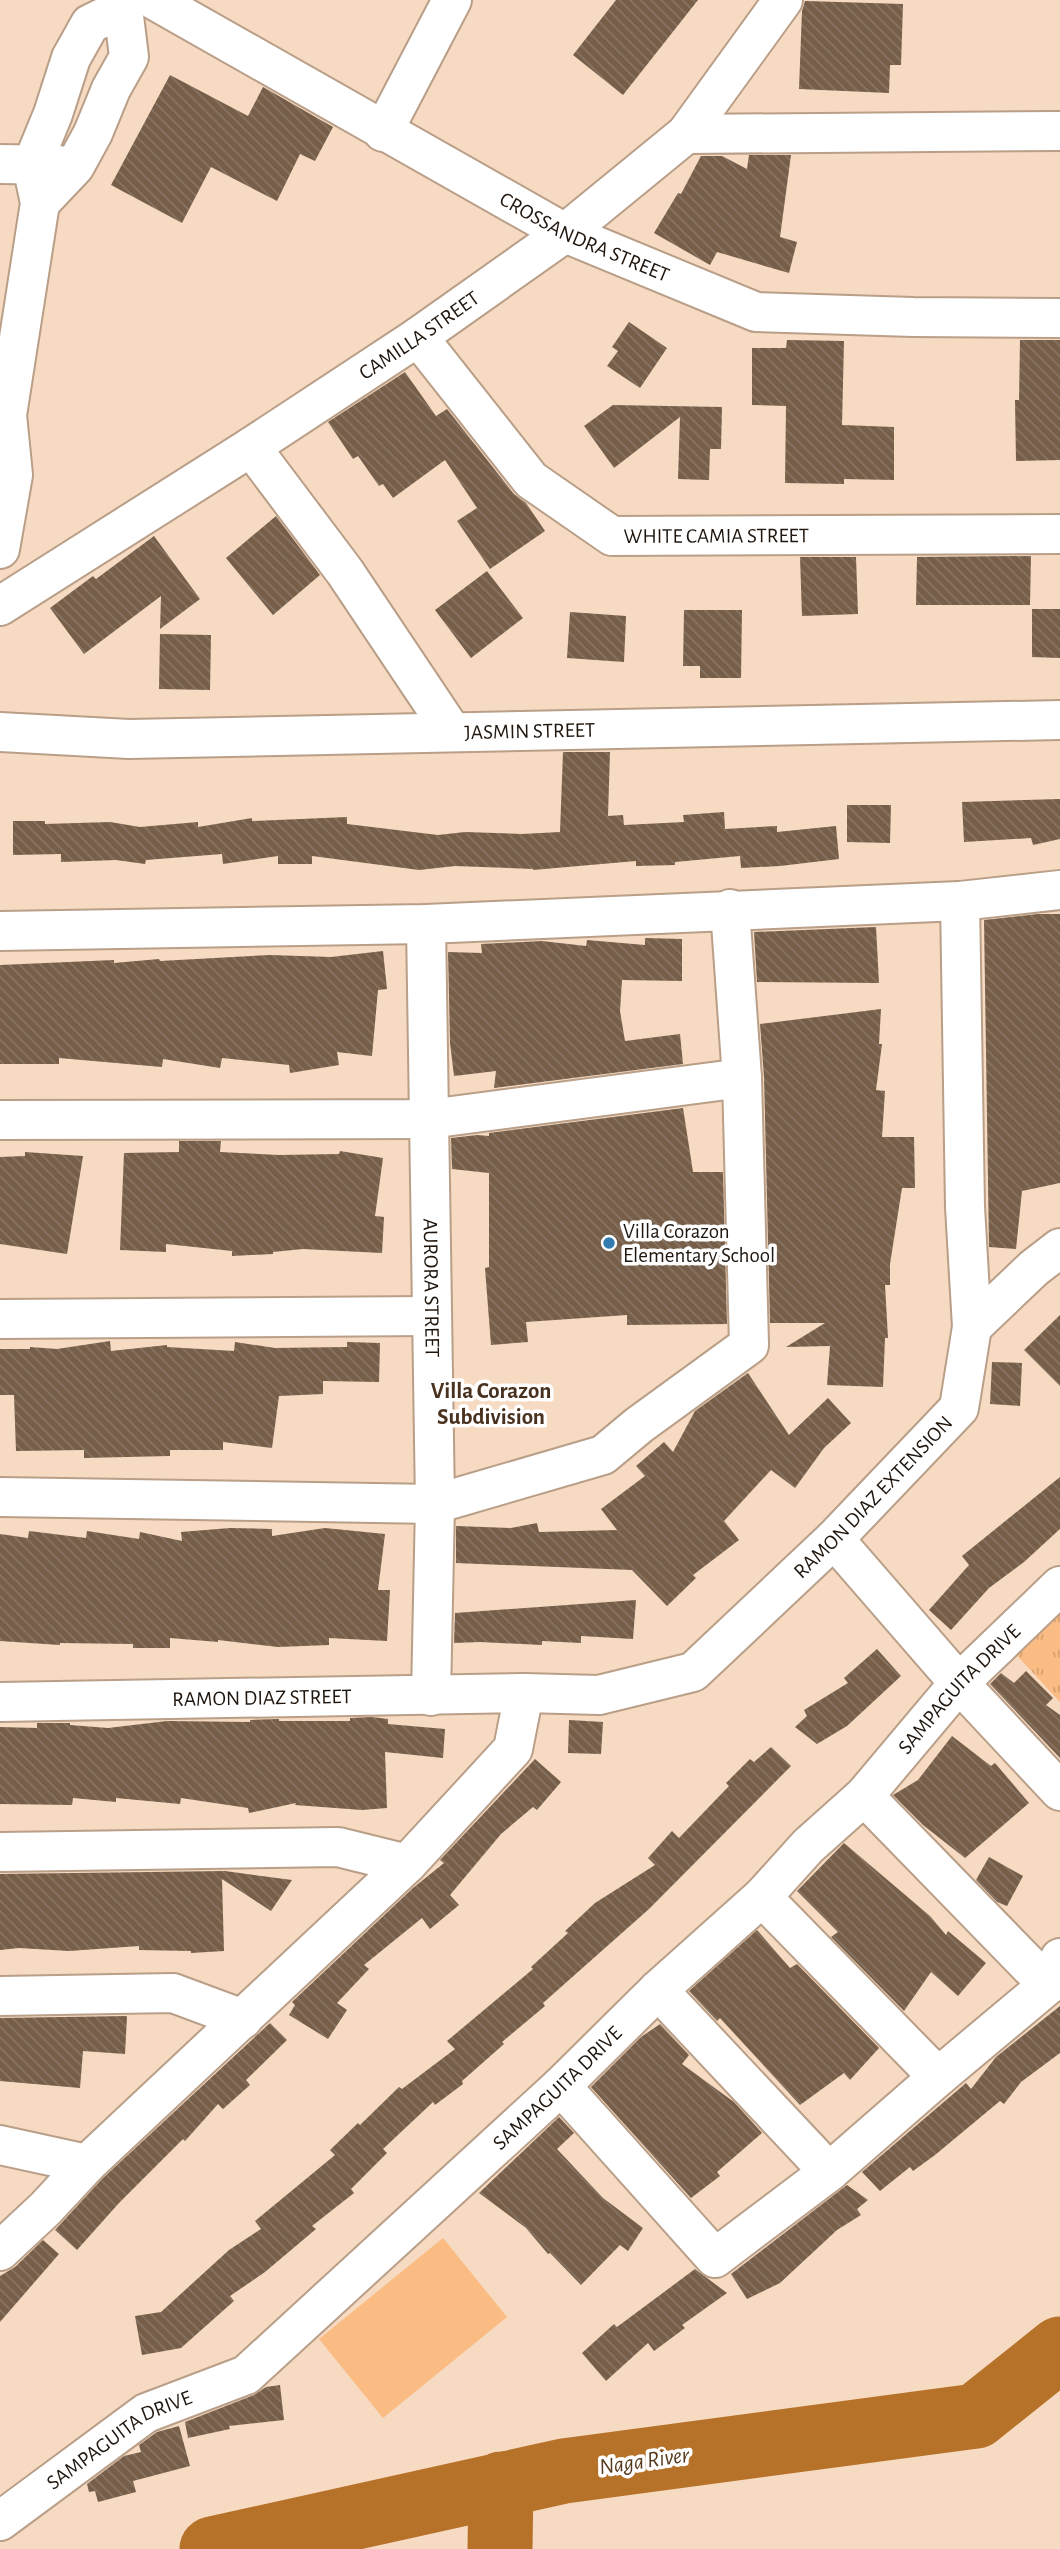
<svg xmlns="http://www.w3.org/2000/svg" width="1060" height="2549" viewBox="0 0 1060 2549" font-family="'Alegreya Sans',sans-serif">
	<style>
		.grass { fill: url(#grass-tufts) }
		.pitch { fill: #fbbc83 }
		.lines { fill: none; stroke-linecap: round; stroke-linejoin: round }
		.river { stroke: #b7722a; stroke-width: 65 }
		.building { fill: url(#building-back-hatch) }
		.minor-casing { stroke: #b99e88; stroke-width: 42 }
		.tertiary-casing { stroke: #b99e88; stroke-width: 42 }
		.minor { stroke: #fff; stroke-width: 38 }
		.tertiary { stroke: #fff; stroke-width: 38 }
		.poi-dot { fill: #337cb0; stroke: #fff; stroke-width: 2.5 }
		.labels { text-anchor: middle; stroke-width: 7; stroke-linejoin: round; paint-order: stroke }
		.street-label { font-size: 21px; fill: #20160e; stroke: #fff }
		.poi-label { font-size: 21px; fill: #20160e; stroke: #fff; text-anchor: start }
		.neighbourhood-label { font-size: 23px; font-weight: bold; fill: #48321f; stroke: #fff }
		.water-label { font-size: 23px; font-style: italic; fill: #57391c; stroke: #fff }
	</style>
	<defs>
		<pattern id="grass-tufts" width="24" height="20" patternUnits="userSpaceOnUse" patternTransform="scale(1.75)"><rect width="24" height="20" fill="#fbbc83"/><path d="M3 7l-1-3M5 7V3M7 7l1-3M15 17l-1-3M17 17v-4M19 17l1-3" fill="none" stroke="#d7a170"/></pattern>
		<pattern id="building-back-hatch" width="6" height="6" patternUnits="userSpaceOnUse" patternTransform="scale(1.75)"><rect width="6" height="6" fill="#765e49"/><path d="M-1 5l2 2M0 0l6 6M5-1l2 2" fill="none" stroke="#887564"/></pattern>
	</defs>
	<rect width="100%" height="100%" fill="#f6dac2"/>
	<path class="grass" d="M 1060,1602 L 1060,1702 L 1011,1649 Z"/>
	<path class="pitch" d="M 443,2238 L 507,2317 L 383,2418 L 319,2339 Z"/>
	<g class="lines">
		<path class="river" d="M 212,2549 L 564,2471 L 976,2416 L 1060,2349
			M 500,2549 L 501,2484"/>
	</g>
	<path class="building" d="M 616,0 L 698,0 L 623,95 L 573,55 Z
		M 805,1 L 903,4 L 901,65 L 890,65 L 889,93 L 799,89 L 802,11 Z
		M 170,75 L 248,116 L 263,87 L 333,127 L 315,161 L 300,154 L 277,201 L 211,167 L 182,223 L 111,185 Z
		M 749,155 L 791,155 L 780,237 L 797,242 L 789,273 L 717,252 L 710,265 L 654,233 L 678,193 L 681,194 L 701,156 L 722,156 L 747,169 Z
		M 629,322 L 667,348 L 640,388 L 607,366 L 618,351 L 612,347 Z
		M 787,340 L 844,341 L 842,425 L 894,427 L 894,480 L 844,479 L 844,484 L 785,483 L 786,406 L 752,405 L 752,348 L 786,348 Z
		M 1020,340 L 1060,340 L 1060,460 L 1016,461 L 1015,400 L 1019,400 Z
		M 405,372 L 436,416 L 447,409 L 514,494 L 526,503 L 545,531 L 490,569 L 457,521 L 477,508 L 445,460 L 393,498 L 383,484 L 379,486 L 358,456 L 353,459 L 328,422 Z
		M 613,405 L 722,407 L 721,449 L 710,449 L 709,480 L 678,479 L 680,417 L 614,468 L 584,426 Z
		M 276,516 L 320,575 L 273,615 L 226,558 Z
		M 154,536 L 200,599 L 160,629 L 161,596 L 84,654 L 50,608 L 93,576 L 96,579 Z
		M 1031,556 L 1030,605 L 916,605 L 917,557 Z
		M 800,557 L 856,557 L 858,614 L 802,616 Z
		M 487,571 L 523,618 L 471,658 L 435,610 Z
		M 1032,609 L 1060,609 L 1060,658 L 1032,657 Z
		M 684,610 L 742,610 L 741,678 L 700,678 L 700,666 L 683,666 Z
		M 570,612 L 626,616 L 624,662 L 567,658 Z
		M 160,634 L 211,635 L 210,690 L 159,689 Z
		M 563,752 L 610,752 L 608,816 L 623,815 L 624,825 L 684,822 L 683,815 L 724,812 L 725,829 L 777,826 L 777,832 L 836,826 L 839,859 L 780,866 L 741,868 L 740,856 L 675,862 L 675,865 L 636,866 L 636,861 L 533,870 L 533,869 L 455,866 L 419,870 L 312,856 L 312,864 L 278,864 L 278,856 L 223,864 L 222,854 L 146,860 L 145,864 L 116,860 L 61,862 L 61,854 L 13,855 L 13,821 L 45,821 L 45,824 L 110,822 L 140,827 L 198,822 L 198,827 L 252,818 L 252,821 L 347,817 L 347,824 L 438,835 L 465,832 L 522,834 L 560,832 Z
		M 1060,799 L 1060,839 L 1033,845 L 1031,838 L 964,842 L 962,802 Z
		M 847,805 L 891,805 L 890,843 L 847,842 Z
		M 1038,914 L 1060,914 L 1060,1183 L 1022,1191 L 1016,1249 L 989,1247 L 984,920 Z
		M 876,927 L 879,983 L 757,982 L 754,932 Z
		M 645,938 L 682,939 L 682,981 L 622,980 L 620,1011 L 625,1041 L 680,1034 L 683,1064 L 494,1088 L 496,1071 L 454,1076 L 450,1043 L 448,952 L 482,953 L 481,944 L 542,941 L 586,946 L 587,940 L 645,945 Z
		M 383,951 L 387,989 L 378,990 L 372,1056 L 337,1052 L 339,1065 L 290,1073 L 289,1065 L 222,1058 L 220,1068 L 163,1059 L 162,1067 L 59,1058 L 59,1064 L 0,1064 L 0,965 L 114,960 L 114,963 L 159,959 L 160,961 L 270,955 L 331,957 Z
		M 881,1009 L 879,1044 L 882,1044 L 876,1090 L 885,1091 L 882,1137 L 914,1137 L 915,1188 L 902,1188 L 890,1264 L 890,1285 L 885,1285 L 888,1338 L 885,1338 L 883,1387 L 827,1385 L 830,1346 L 786,1347 L 825,1323 L 770,1323 L 764,1077 L 760,1024 Z
		M 683,1108 L 693,1172 L 723,1172 L 727,1324 L 627,1325 L 627,1315 L 526,1322 L 528,1342 L 491,1345 L 485,1268 L 489,1267 L 489,1173 L 452,1169 L 451,1138 L 477,1135 L 489,1136 L 489,1133 Z
		M 179,1141 L 221,1141 L 220,1152 L 279,1155 L 339,1154 L 340,1151 L 383,1158 L 375,1216 L 384,1217 L 382,1253 L 303,1249 L 273,1252 L 273,1254 L 232,1256 L 232,1251 L 166,1244 L 166,1252 L 120,1250 L 124,1153 L 179,1152 Z
		M 25,1152 L 83,1156 L 67,1254 L 0,1244 L 0,1157 L 25,1156 Z
		M 1060,1315 L 1060,1386 L 1024,1350 Z
		M 110,1341 L 111,1351 L 167,1345 L 167,1347 L 234,1351 L 235,1342 L 275,1348 L 347,1347 L 347,1342 L 380,1343 L 379,1382 L 323,1381 L 323,1394 L 279,1396 L 272,1448 L 223,1442 L 223,1450 L 170,1450 L 170,1456 L 84,1458 L 84,1450 L 16,1451 L 14,1395 L 0,1395 L 0,1349 L 30,1349 L 30,1347 L 57,1349 Z
		M 992,1362 L 1022,1363 L 1020,1406 L 990,1404 Z
		M 748,1373 L 789,1435 L 828,1398 L 851,1423 L 824,1448 L 795,1488 L 771,1470 L 724,1521 L 739,1540 L 693,1575 L 696,1578 L 667,1606 L 632,1570 L 456,1563 L 456,1526 L 511,1528 L 537,1523 L 539,1532 L 617,1530 L 601,1509 L 645,1476 L 636,1466 L 664,1442 L 673,1452 L 695,1411 Z
		M 1060,1477 L 1060,1529 L 1024,1562 L 989,1588 L 951,1630 L 929,1610 L 969,1565 L 962,1556 Z
		M 230,1528 L 272,1529 L 272,1536 L 325,1528 L 385,1534 L 378,1590 L 390,1590 L 387,1641 L 329,1638 L 329,1645 L 278,1647 L 218,1640 L 218,1642 L 170,1638 L 170,1648 L 133,1648 L 133,1644 L 60,1643 L 60,1645 L 0,1641 L 0,1534 L 28,1538 L 29,1531 L 86,1538 L 87,1531 L 139,1539 L 140,1532 L 182,1541 L 181,1532 Z
		M 636,1600 L 633,1639 L 581,1636 L 581,1643 L 542,1641 L 542,1645 L 480,1642 L 454,1643 L 455,1613 Z
		M 877,1649 L 901,1676 L 847,1726 L 817,1744 L 795,1727 L 807,1716 L 804,1710 L 848,1683 L 844,1678 Z
		M 1026,1671 L 1053,1698 L 1046,1705 L 1060,1715 L 1060,1758 L 990,1684 L 1001,1673 L 1014,1683 Z
		M 372,1717 L 388,1719 L 388,1724 L 445,1729 L 443,1758 L 385,1752 L 387,1808 L 362,1810 L 295,1805 L 296,1803 L 249,1813 L 248,1808 L 181,1798 L 180,1804 L 116,1798 L 116,1802 L 73,1798 L 72,1805 L 0,1804 L 0,1727 L 37,1728 L 37,1723 L 70,1723 L 70,1725 L 108,1728 L 167,1721 L 250,1722 L 250,1720 L 279,1719 L 279,1721 L 350,1721 L 350,1718 Z
		M 569,1720 L 603,1722 L 601,1754 L 568,1753 Z
		M 952,1736 L 991,1766 L 995,1763 L 1029,1803 L 965,1858 L 923,1825 L 893,1795 L 918,1780 Z
		M 771,1747 L 791,1766 L 649,1909 L 543,2003 L 545,2006 L 502,2042 L 504,2044 L 462,2081 L 463,2084 L 435,2105 L 433,2102 L 383,2149 L 387,2153 L 351,2189 L 354,2193 L 312,2226 L 316,2229 L 265,2272 L 230,2296 L 234,2301 L 181,2348 L 142,2355 L 135,2316 L 161,2312 L 229,2250 L 261,2229 L 255,2221 L 335,2155 L 330,2150 L 358,2123 L 360,2125 L 399,2087 L 402,2089 L 455,2049 L 447,2041 L 533,1969 L 531,1967 L 568,1933 L 565,1931 L 595,1903 L 655,1865 L 648,1858 L 672,1831 L 679,1838 L 729,1786 L 726,1783 L 750,1759 L 754,1762 Z
		M 535,1759 L 561,1782 L 537,1810 L 533,1807 L 501,1834 L 450,1895 L 459,1905 L 430,1929 L 422,1918 L 364,1965 L 369,1969 L 337,2003 L 347,2010 L 328,2039 L 289,2015 L 295,2005 L 292,2002 L 413,1888 L 444,1863 L 440,1860 Z
		M 844,1843 L 930,1916 L 946,1935 L 948,1931 L 986,1963 L 958,1996 L 931,1972 L 904,2011 L 831,1937 L 838,1932 L 797,1891 Z
		M 989,1857 L 1023,1876 L 1007,1906 L 997,1902 L 976,1880 Z
		M 225,1871 L 292,1880 L 271,1911 L 222,1879 L 224,1951 L 191,1953 L 191,1951 L 139,1950 L 139,1946 L 69,1951 L 19,1948 L 0,1950 L 0,1874 Z
		M 757,1930 L 790,1968 L 797,1964 L 879,2048 L 850,2080 L 844,2073 L 800,2105 L 720,2018 L 717,2021 L 689,1991 Z
		M 1060,2006 L 1060,2053 L 1021,2082 L 1004,2104 L 1000,2101 L 935,2155 L 913,2171 L 910,2167 L 880,2191 L 862,2172 L 966,2083 L 971,2089 L 996,2057 Z
		M 127,2016 L 125,2054 L 83,2051 L 80,2088 L 0,2081 L 0,2018 Z
		M 270,2023 L 287,2040 L 246,2080 L 250,2085 L 223,2109 L 218,2104 L 185,2141 L 183,2139 L 119,2203 L 77,2250 L 55,2230 L 102,2179 Z
		M 660,2024 L 689,2055 L 682,2064 L 734,2102 L 762,2133 L 717,2172 L 720,2176 L 691,2198 L 591,2087 L 641,2037 Z
		M 559,2117 L 574,2133 L 557,2149 L 603,2198 L 643,2228 L 628,2251 L 620,2245 L 581,2285 L 550,2253 L 548,2254 L 526,2228 L 479,2193 Z
		M 847,2185 L 868,2200 L 857,2209 L 861,2215 L 837,2230 L 780,2283 L 747,2299 L 731,2274 Z
		M 43,2240 L 59,2254 L 0,2322 L 0,2276 L 15,2267 Z
		M 695,2269 L 727,2293 L 682,2325 L 685,2328 L 654,2351 L 648,2343 L 606,2381 L 582,2353 L 614,2324 L 617,2327 Z
		M 280,2385 L 284,2420 L 229,2426 L 230,2429 L 188,2438 L 185,2422 L 254,2395 L 266,2387 Z
		M 179,2426 L 190,2466 L 133,2481 L 136,2492 L 98,2502 L 95,2491 L 89,2492 L 87,2484 L 124,2456 L 141,2452 L 139,2445 L 157,2432 Z"/>
	<g class="lines">
		<defs>
			<g id="minor">
				<path id="s1" d="M 154,0 L 565,233 L 756,312 L 913,317 L 1060,318"/>
				<path d="M 383,132 L 452,0"/>
				<path d="M 686,134 L 1060,131"/>
				<path d="M 0,164 L 59,165"/>
				<path d="M 40,203 L 75,166 L 93,133 L 111,89 L 129,57 L 123,8"/>
				<path id="s2" d="M 418,337 L 531,480 L 612,536 L 1060,534"/>
				<path d="M 251,447 L 345,572 L 452,732"/>
				<path d="M 0,549 L 13,475 L 7,415 L 40,203 L 32,165 L 53,114 L 71,58 L 90,24 L 123,8 L 128,0"/>
				<path id="s3" d="M 0,606 L 251,447 L 418,337 L 565,233 L 686,134 L 783,0"/>
				<path id="s4" d="M 0,732 L 129,739 L 1060,720"/>
				<path d="M 960,901 L 965,1207 L 972,1327"/>
				<path id="s5" d="M 426,924 L 435,1504 L 431,1696"/>
				<path d="M 0,931 L 426,924 L 960,901 L 1060,890"/>
				<path d="M 0,1120 L 429,1119 L 742,1078"/>
				<path d="M 0,1319 L 430,1316"/>
				<path d="M 972,1327 L 1034,1268 L 1060,1248"/>
				<path d="M 0,1497 L 435,1504 L 603,1455 L 639,1425 L 749,1345 L 742,1078 L 730,909"/>
				<path d="M 834,1539 L 959,1683 L 1060,1791"/>
				<path d="M 864,1796 L 1048,1985"/>
				<path d="M 0,1852 L 338,1847 L 407,1864"/>
				<path d="M 762,1897 L 938,2077 L 829,2172"/>
				<path d="M 0,1996 L 173,1993 L 243,2019"/>
				<path d="M 938,2077 L 1048,1985 L 1060,1958"/>
				<path d="M 561,2086 L 715,2258 L 829,2172 L 658,1990"/>
				<path d="M 0,2145 L 87,2164"/>
				<path d="M 0,2251 L 45,2209 L 87,2164 L 407,1864 L 513,1749 L 524,1693"/>
				<path id="s6" d="M 0,2521 L 146,2413 L 246,2375 L 561,2086 L 658,1990 L 762,1897 L 808,1846 L 864,1796 L 959,1683 L 1060,1586"/>
			</g>
			<g id="tertiary">
				<path id="s7" d="M 0,1702 L 524,1693 L 599,1695 L 693,1672 L 834,1539 L 959,1408 L 972,1327"/>
			</g>
		</defs>
		<use href="#minor" class="minor-casing"/>
		<use href="#tertiary" class="tertiary-casing"/>
		<use href="#minor" class="minor"/>
		<use href="#tertiary" class="tertiary"/>
	</g>
	<circle class="poi-dot" cx="609" cy="1243" r="7"/>
	<g class="labels">
		<g class="street-label">
			<text dy="7" stroke="none"><textPath href="#s1" startOffset="492">CROSSANDRA STREET</textPath></text>
			<text dy="7" stroke="none"><textPath href="#s3" startOffset="499">CAMILLA STREET</textPath></text>
			<text dy="7" stroke="none"><textPath href="#s2" startOffset="385">WHITE CAMIA STREET</textPath></text>
			<text dy="7" stroke="none"><textPath href="#s4" startOffset="530">JASMIN STREET</textPath></text>
			<text dy="7" stroke="none"><textPath href="#s5" startOffset="364">AURORA STREET</textPath></text>
			<text dy="7" stroke="none"><textPath href="#s7" startOffset="947">RAMON DIAZ EXTENSION</textPath></text>
			<text dy="7" stroke="none"><textPath href="#s6" startOffset="1279">SAMPAGUITA DRIVE</textPath></text>
			<text dy="7" stroke="none"><textPath href="#s7" startOffset="262">RAMON DIAZ STREET</textPath></text>
			<text dy="7" stroke="none"><textPath href="#s6" startOffset="712">SAMPAGUITA DRIVE</textPath></text>
			<text dy="7" stroke="none"><textPath href="#s6" startOffset="145">SAMPAGUITA DRIVE</textPath></text>
		</g>
		<g class="poi-label">
			<text x="623" y="1238">Villa Corazon<tspan x="623" dy="24">Elementary School</tspan></text>
		</g>
		<g class="neighbourhood-label">
			<text x="491" y="1398">Villa Corazon<tspan x="491" dy="26">Subdivision</tspan></text>
		</g>
		<g class="water-label">
			<text transform="translate(644 2460) rotate(-8)" y="8">Naga River</text>
		</g>
	</g>
</svg>
